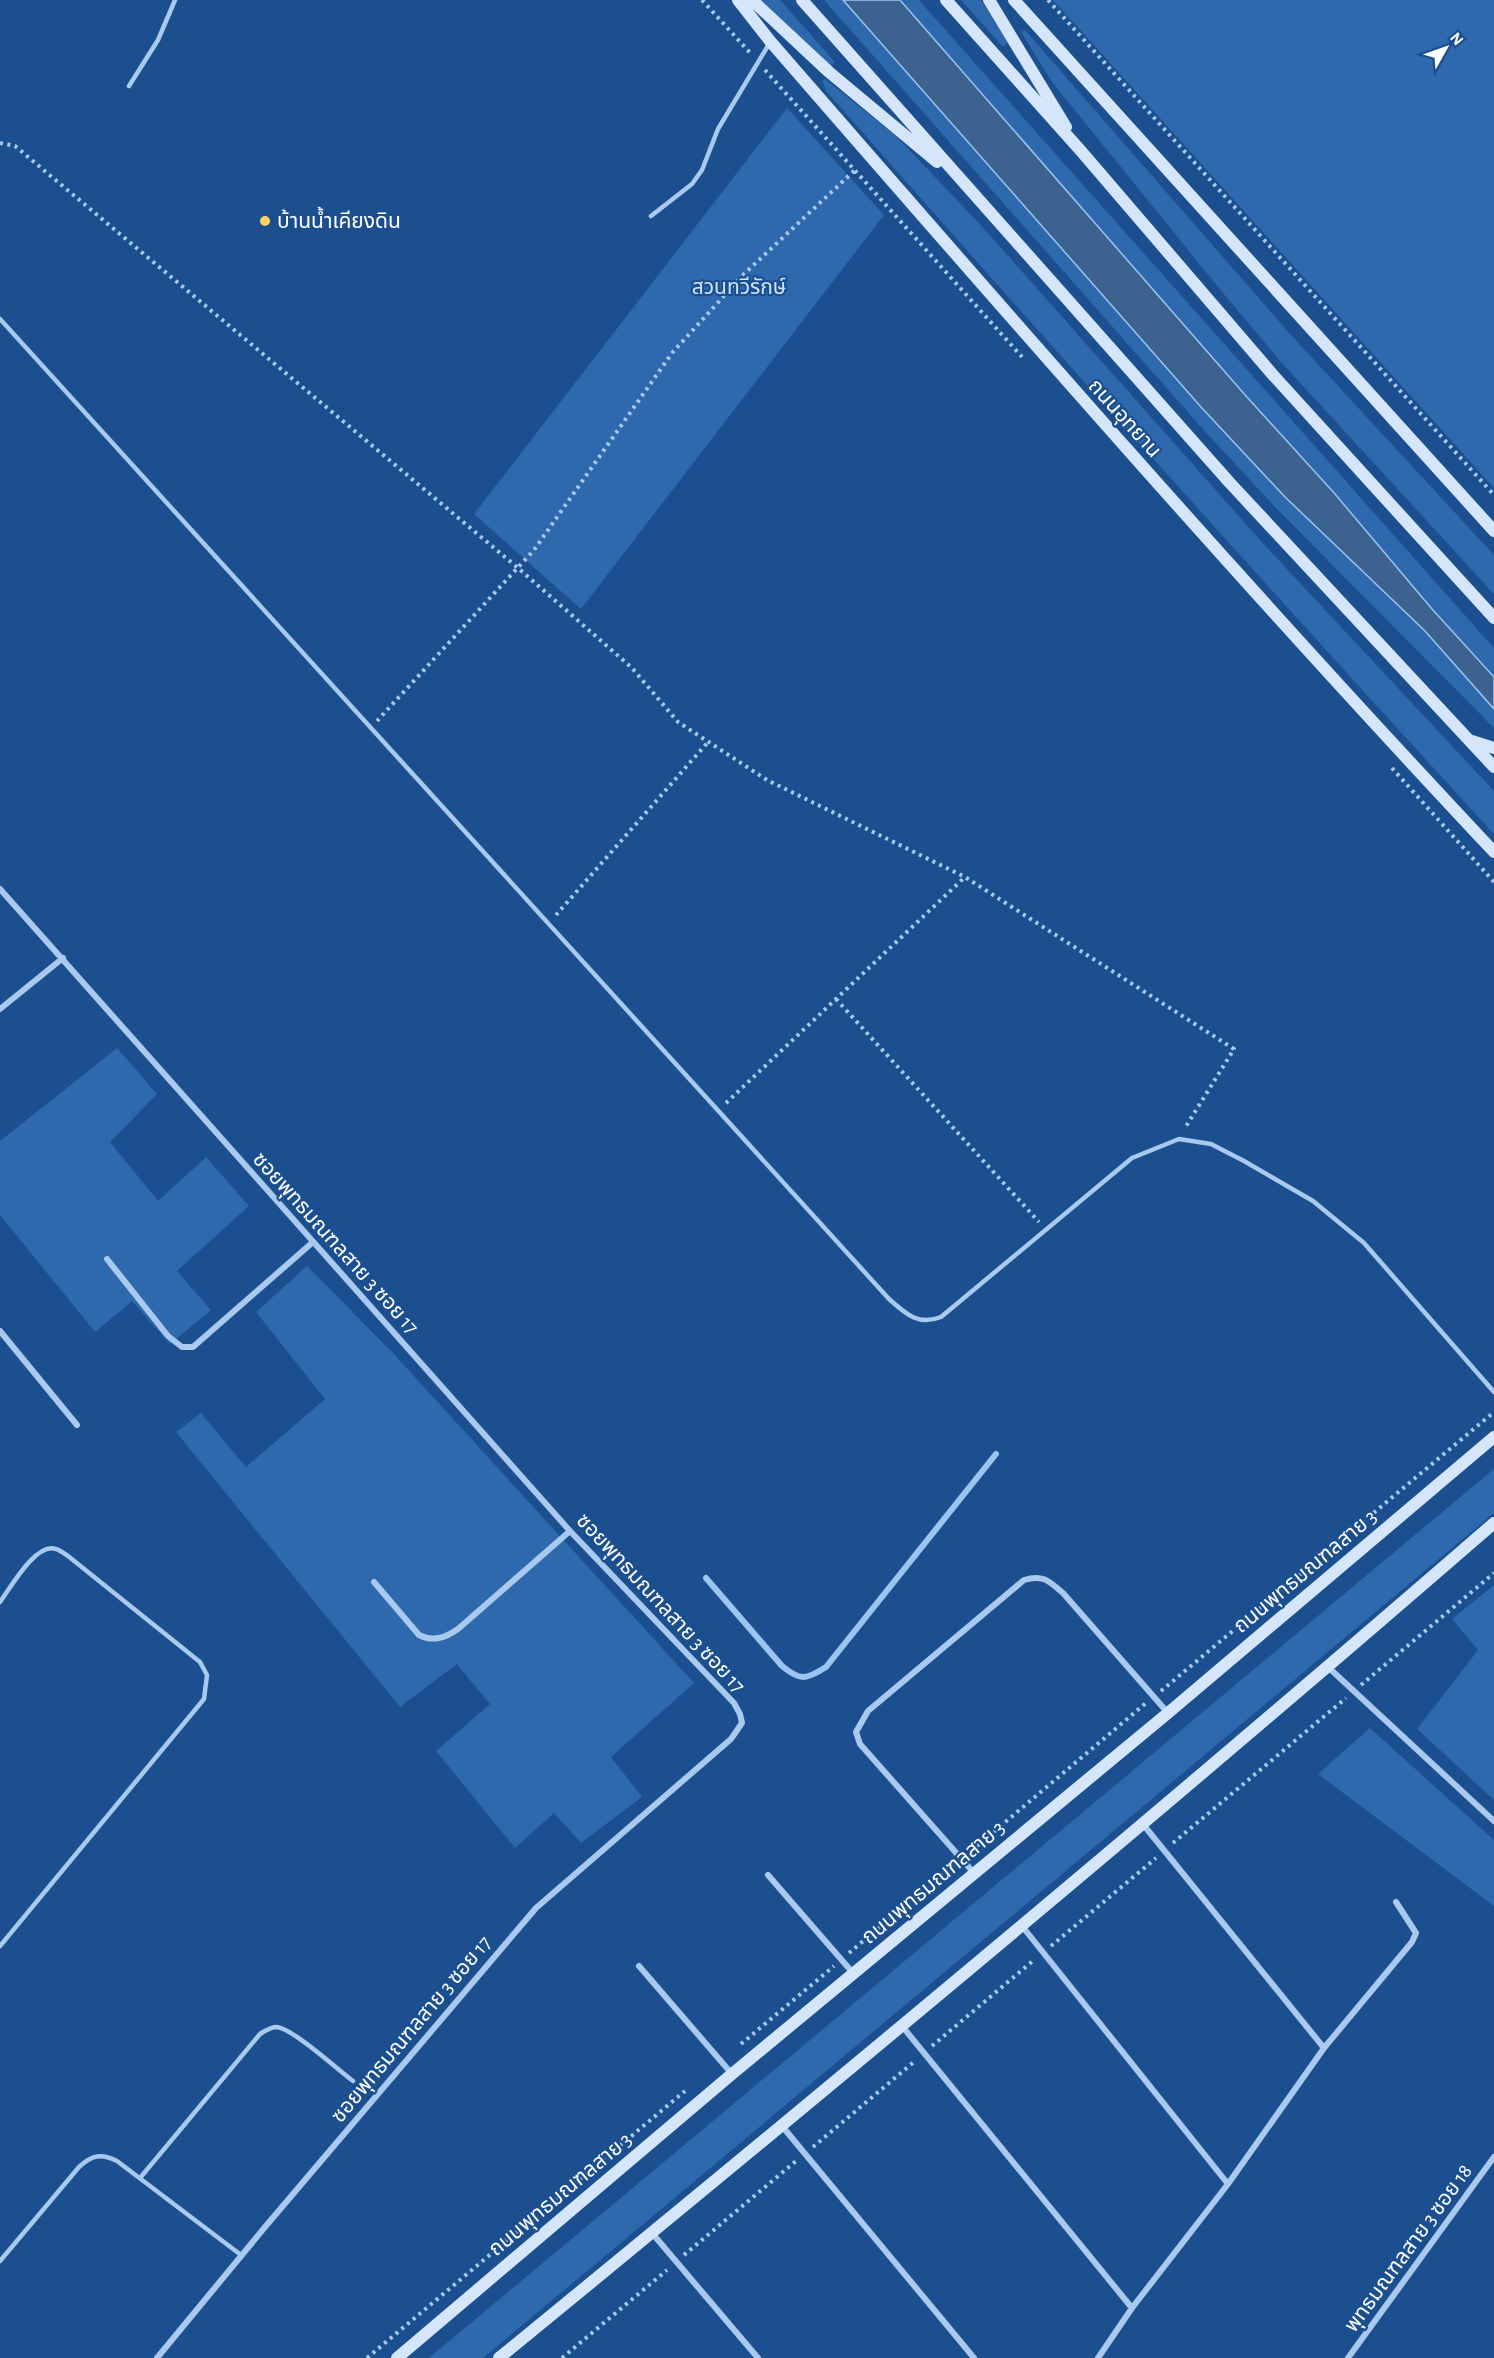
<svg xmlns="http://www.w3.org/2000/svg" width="1494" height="2358" viewBox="0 0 1494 2358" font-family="'Alegreya Sans','Noto Sans Thai',sans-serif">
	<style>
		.green { fill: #2e69ad }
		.water { fill: #3c6290; stroke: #9cc4f0; stroke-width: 1.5 }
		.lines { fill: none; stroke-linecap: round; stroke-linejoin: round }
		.stream { stroke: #9cc4f0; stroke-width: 6 }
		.path { stroke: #a9c9ee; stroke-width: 4; stroke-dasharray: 3 4.5; stroke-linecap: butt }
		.lane { stroke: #a9c9ee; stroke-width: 4.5 }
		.street { stroke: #a9c9ee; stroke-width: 6 }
		.secondary { stroke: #d6e6fa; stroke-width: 12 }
		.poi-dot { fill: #ffd166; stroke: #1b4f8f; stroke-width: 2 }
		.labels { text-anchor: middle; stroke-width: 4.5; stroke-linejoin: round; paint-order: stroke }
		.poi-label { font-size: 21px; fill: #fff; stroke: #1b4f8f; text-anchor: start }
		.park-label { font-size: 21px; fill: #cfe3fa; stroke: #1b4f8f }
		.street-label { font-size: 21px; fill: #fff; stroke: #1b4f8f }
	</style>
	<rect width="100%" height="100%" fill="#1b4f8f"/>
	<path class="green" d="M 760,0 L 780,0 L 835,62 L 830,66 Z
		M 824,0 L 843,0 L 1201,407 L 1285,497 L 1425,631 L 1494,709 L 1494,728 L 1274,506 L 1201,427 Z
		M 900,0 L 919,0 L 1494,648 L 1494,677 L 1432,609 L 1335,494 L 1246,396 Z
		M 961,0 L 981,0 L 1008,42 L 1003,47 Z
		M 1053,0 L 1494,0 L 1494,488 Z
		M 1025,30 L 1291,335 L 1494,555 L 1494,594 L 1280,361 L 1218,287 L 1052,82 L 1021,32 Z
		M 825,79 L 896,136 L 978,222 L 1261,541 L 1494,791 L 1494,834 C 1269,589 1046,341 826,91 L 822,80 Z
		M 787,108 L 884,215 L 581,609 L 474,514 Z
		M 117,1048 L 157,1094 L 110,1142 L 158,1201 L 206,1157 L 249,1206 L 177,1271 L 211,1310 L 170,1344 L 132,1301 L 95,1332 L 0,1215 L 0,1141 Z
		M 307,1266 L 392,1352 L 694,1683 L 611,1757 L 642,1797 L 581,1843 L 554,1813 L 515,1848 L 436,1751 L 490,1704 L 457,1664 L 400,1707 L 176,1432 L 201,1413 L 246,1467 L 325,1399 L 256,1312 Z
		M 1494,1469 L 1494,1513 L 483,2358 L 429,2358 Z
		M 1494,1585 L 1494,1800 L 1417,1729 L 1478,1650 L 1452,1619 Z
		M 1370,1728 L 1494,1840 L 1494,1906 L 1318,1774 Z"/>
	<path class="water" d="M 843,0 L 900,0 L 1246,396 L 1335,494 L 1432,609 L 1494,677 L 1494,709 L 1425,631 L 1285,497 L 1201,407 Z"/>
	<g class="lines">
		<path class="stream" d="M 706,1578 L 782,1666 C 800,1681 806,1680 826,1667 L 996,1454"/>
		<path class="path" d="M 702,0 L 752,55
			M 1048,0 L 1494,495
			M 765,70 L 1022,357
			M 0,143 L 15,146 L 518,568 L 632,668 L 678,722 L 767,780 L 965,877 L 1234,1049 L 1185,1128
			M 377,721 L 534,550 L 672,353 L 744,274 L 855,170
			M 1392,768 L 1494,882
			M 556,915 L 708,742
			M 836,999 L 1039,1222
			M 726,1103 L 965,877
			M 1361,1685 L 1494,1573
			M 1161,1691 L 1494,1412
			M 1173,1843 L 1346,1698
			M 971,1851 L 1146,1703
			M 1051,1946 L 1156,1858
			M 849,1953 L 953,1865
			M 741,2044 L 834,1966
			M 932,2046 L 1034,1960
			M 813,2147 L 915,2061
			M 684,2255 L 796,2161
			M 367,2358 L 685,2091
			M 562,2358 L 667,2270"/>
		<path class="lane" d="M 129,86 L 158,40 L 175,0
			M 651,216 L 692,184 L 702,170 L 718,129 L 769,44
			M 0,319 L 889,1299 C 906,1314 918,1326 941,1317 L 1132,1158 L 1179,1139 L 1211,1144 L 1244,1161 L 1313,1201 L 1364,1243 L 1494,1392
			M 0,1602 C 11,1587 36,1542 56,1549 C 60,1550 65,1554 68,1556 L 200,1662 L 207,1675 L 204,1699 L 0,1946
			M 140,2178 L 260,2034 C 265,2031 270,2027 277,2027 C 293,2029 337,2069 353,2081
			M 0,2261 L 79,2167 C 92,2155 101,2153 117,2161 L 241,2255"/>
		<path class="street" d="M 0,889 L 570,1531 L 734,1703 L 740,1714 L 742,1723 L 731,1739 L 536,1908 L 265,2227 L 157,2358
			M 0,1009 L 63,958
			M 107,1259 L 168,1336 L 182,1347 L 193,1347 L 313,1242
			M 0,1331 L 77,1425
			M 374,1582 L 419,1635 C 433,1642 445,1638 458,1629 L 570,1531
			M 1328,1667 L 1494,1821
			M 1142,1823 L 1324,2048
			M 974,1873 L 860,1744 L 856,1732 L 868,1711 L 1024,1580 C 1043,1574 1049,1581 1063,1593 L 1168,1713
			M 768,1875 L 853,1973
			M 1022,1926 L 1228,2184
			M 639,1966 L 732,2074
			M 902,2026 L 1132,2308
			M 782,2126 L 974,2358
			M 652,2233 L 758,2358
			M 1098,2358 L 1132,2308 L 1228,2184 L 1324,2048 L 1412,1942 L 1416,1933 L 1396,1902
			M 1348,2358 L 1494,2157"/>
		<path class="secondary" d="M 738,0 L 770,41 C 1008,315 1246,588 1494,852
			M 752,0 L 829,72 L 937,162
			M 802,0 L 1230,483 L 1494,767
			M 946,0 L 1081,151 L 1273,375 L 1494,618
			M 989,0 L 1066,127
			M 1014,0 L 1494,531
			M 1472,741 L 1494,748
			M 397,2358 L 732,2074 L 1168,1713 L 1494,1437
			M 499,2358 C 834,2084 1167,1807 1494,1523"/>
	</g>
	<circle class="poi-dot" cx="265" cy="221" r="6"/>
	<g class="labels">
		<g class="poi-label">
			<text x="277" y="228">บ้านน้ำเคียงดิน</text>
		</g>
		<g class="park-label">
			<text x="739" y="294">สวนทวีรักษ์</text>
		</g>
		<g class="street-label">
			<text transform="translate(1125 418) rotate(48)" y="7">ถนนอุทยาน</text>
			<text transform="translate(336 1243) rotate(48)" y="7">ซอยพุทธมณฑลสาย 3 ซอย 17</text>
			<text transform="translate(1305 1571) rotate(-40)" y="7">ถนนพุทธมณฑลสาย 3</text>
			<text transform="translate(661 1603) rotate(47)" y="7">ซอยพุทธมณฑลสาย 3 ซอย 17</text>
			<text transform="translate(933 1882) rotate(-40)" y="7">ถนนพุทธมณฑลสาย 3</text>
			<text transform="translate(411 2029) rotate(-50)" y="7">ซอยพุทธมณฑลสาย 3 ซอย 17</text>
			<text transform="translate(560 2194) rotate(-40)" y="7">ถนนพุทธมณฑลสาย 3</text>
			<text transform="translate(1408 2248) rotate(-54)" y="7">พุทธมณฑลสาย 3 ซอย 18</text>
		</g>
	</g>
	<g transform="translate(1446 48) rotate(50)" stroke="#1b4f8f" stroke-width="4.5" paint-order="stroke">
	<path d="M0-4.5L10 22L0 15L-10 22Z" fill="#ffffff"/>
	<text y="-9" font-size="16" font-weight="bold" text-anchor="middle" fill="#ffffff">N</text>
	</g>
</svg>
